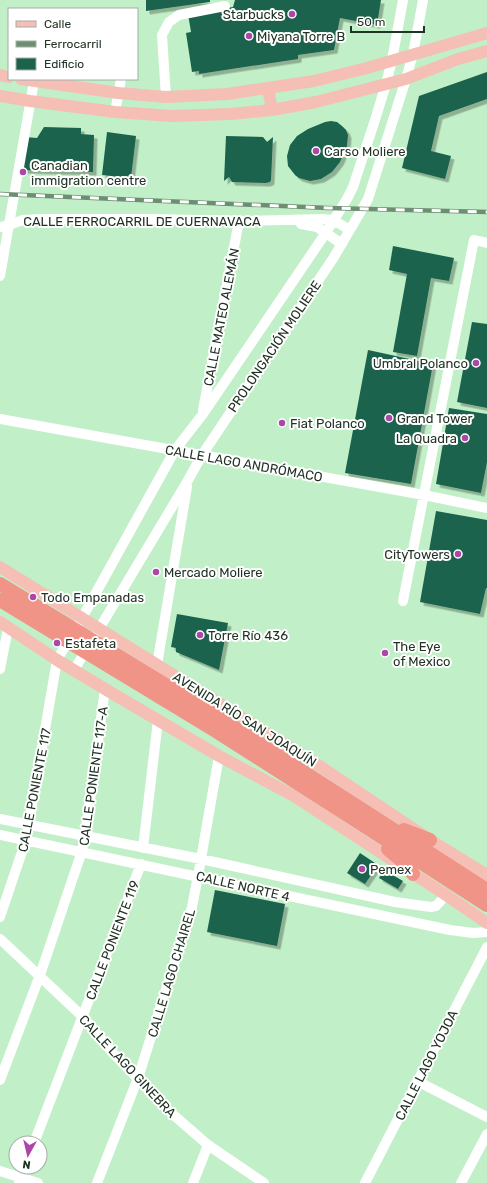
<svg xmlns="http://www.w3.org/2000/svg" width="487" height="1183" viewBox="0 0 487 1183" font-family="Rubik,sans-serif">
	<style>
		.building { fill: #1c634e; filter: url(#shadow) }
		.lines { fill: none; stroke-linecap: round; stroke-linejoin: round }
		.minor { stroke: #fff; stroke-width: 10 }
		.major { stroke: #f5bfb6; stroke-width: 12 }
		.highway { stroke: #ef9486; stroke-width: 14 }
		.rail-casing { stroke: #6e8e73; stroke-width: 4.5 }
		.rail { stroke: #fff; stroke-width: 3; stroke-dasharray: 9; stroke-linecap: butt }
		.poi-dot { fill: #ad46a9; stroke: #fff; stroke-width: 1.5 }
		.labels { text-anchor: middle; stroke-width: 4; stroke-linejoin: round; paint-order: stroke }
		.poi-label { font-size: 13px; fill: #213324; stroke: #fff; text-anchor: start }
		.street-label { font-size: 13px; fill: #213324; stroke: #fff }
	</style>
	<defs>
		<filter id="shadow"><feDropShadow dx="3.5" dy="3.5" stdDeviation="0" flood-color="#0004"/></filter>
	</defs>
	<rect width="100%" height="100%" fill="#c1efc7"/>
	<path class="building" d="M 146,0 L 210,0 L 210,2 L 146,11 Z
		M 235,0 L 381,0 L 377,25 L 340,18 L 334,50 L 298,55 L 298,59 L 199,74 L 199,71 L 192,72 L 186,33 L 191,32 L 188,14 L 233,7 Z
		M 487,72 L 487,99 L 439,116 L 431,151 L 451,156 L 445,179 L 402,168 L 419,96 Z
		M 331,121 L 337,122 L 342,126 L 346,130 L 348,135 L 347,146 L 340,162 L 332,172 L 321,179 L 310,181 L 299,178 L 295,175 L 288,166 L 287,156 L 290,145 L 297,136 L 308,129 L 325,122 Z
		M 44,127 L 81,128 L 81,134 L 94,135 L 93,172 L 20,170 L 25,137 L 37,138 Z
		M 107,132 L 136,136 L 131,178 L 102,175 Z
		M 226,136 L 263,137 L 267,142 L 273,137 L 271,180 L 270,182 L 266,183 L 232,182 L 229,177 L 224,181 Z
		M 393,246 L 454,258 L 449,281 L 431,278 L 417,356 L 393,352 L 407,274 L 389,270 Z
		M 472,322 L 487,324 L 487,408 L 457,402 Z
		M 368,350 L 433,364 L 411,484 L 345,473 Z
		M 449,408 L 487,414 L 487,462 L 481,493 L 436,484 Z
		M 436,511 L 487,520 L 487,588 L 486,588 L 480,614 L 420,602 Z
		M 177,614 L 228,623 L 219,670 L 176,652 L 176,648 L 171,647 Z
		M 360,853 L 378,865 L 365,884 L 347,873 Z
		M 384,870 L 403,881 L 398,889 L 379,878 Z
		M 215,890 L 285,904 L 277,946 L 207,932 Z"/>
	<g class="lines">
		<path class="minor" d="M 166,97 L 162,35 L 169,22 L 179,15 L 225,6
			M 115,112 L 121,79
			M 301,224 L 317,227 L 342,244
			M 0,227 L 9,225 L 23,220 L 42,219 L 151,219 L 246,221 L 322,219 L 333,220 L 350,230
			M 0,276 L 34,81
			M 203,410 L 239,221
			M 0,419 L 424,495 L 487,508
			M 403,601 L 474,240 L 487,243
			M 157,665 L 187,487
			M 0,669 L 8,628
			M 74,670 L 99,629 L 187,482 L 202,455 L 334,257 L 368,199 L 406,79 L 413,54 L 423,0
			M 0,819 L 201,859 L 395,902 L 431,907 L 436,906 L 446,895
			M 0,835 L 450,930 L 473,933 L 487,932
			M 143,848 L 158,720
			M 0,917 L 26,840 L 57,660 L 82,618 L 175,450 L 203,414 L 321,240 L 347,199 L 353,187 L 375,120 L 386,84 L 392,60 L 403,0
			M 0,939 L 83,1017 L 113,1053 L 169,1111 L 208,1145 L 264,1183
			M 0,1080 L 40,975 L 82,851 L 85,836 L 105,689
			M 417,1081 L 487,1117
			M 34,1143 L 141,864
			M 0,1171 L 38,1183
			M 19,1183 L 25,1167
			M 97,1183 L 138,1078 L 192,907 L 198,876 L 219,756
			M 193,1183 L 208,1145
			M 365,1183 L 487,947
			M 461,1183 L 487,1134"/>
		<path class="major" d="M 0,75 L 9,77
			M 21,79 L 118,93 L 166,97 L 227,94 L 314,81 L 367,68 L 487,33
			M 268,88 L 272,110
			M 0,96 L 30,101 L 115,112 L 172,116 L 231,114 L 272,110 L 316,102 L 406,79 L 458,59 L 487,51
			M 0,567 L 315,763 L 430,840 L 487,875
			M 0,622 L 57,660 L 105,689 L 219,756 L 294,796 L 446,895 L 487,923"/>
		<path class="highway" d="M 0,584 L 223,720 L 487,890
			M 0,600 L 216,731 L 374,832 L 487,905
			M 404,830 L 430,840
			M 388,849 L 400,859 L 413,874"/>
		<defs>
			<path id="rail" d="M 0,194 L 328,208 L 487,212"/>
		</defs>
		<use href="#rail" class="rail-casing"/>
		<use href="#rail" class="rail"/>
	</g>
	<g class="poi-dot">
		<circle cx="292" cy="14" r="4"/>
		<circle cx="249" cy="36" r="4"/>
		<circle cx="316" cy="151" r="4"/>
		<circle cx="23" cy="172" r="4"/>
		<circle cx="476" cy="363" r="4"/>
		<circle cx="389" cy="418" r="4"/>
		<circle cx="282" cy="423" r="4"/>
		<circle cx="465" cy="438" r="4"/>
		<circle cx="458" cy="554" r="4"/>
		<circle cx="156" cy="572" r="4"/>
		<circle cx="33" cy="597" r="4"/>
		<circle cx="200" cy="635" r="4"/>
		<circle cx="57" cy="643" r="4"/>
		<circle cx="385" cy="653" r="4"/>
		<circle cx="362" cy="869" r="4"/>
	</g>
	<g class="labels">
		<g class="poi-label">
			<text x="284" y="19" text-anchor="end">Starbucks</text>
			<text x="257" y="41">Miyana Torre B</text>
			<text x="324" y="156">Carso Moliere</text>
			<text x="31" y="170">Canadian<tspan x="31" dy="15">immigration centre</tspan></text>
			<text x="468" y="368" text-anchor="end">Umbral Polanco</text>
			<text x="397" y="423">Grand Tower</text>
			<text x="290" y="428">Fiat Polanco</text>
			<text x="457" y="443" text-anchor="end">La Quadra</text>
			<text x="450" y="559" text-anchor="end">CityTowers</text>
			<text x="164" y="577">Mercado Moliere</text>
			<text x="41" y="602">Todo Empanadas</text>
			<text x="208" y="640">Torre Río 436</text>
			<text x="65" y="648">Estafeta</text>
			<text x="393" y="651">The Eye<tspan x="393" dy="15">of Mexico</tspan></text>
			<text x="370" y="874">Pemex</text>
		</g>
		<g class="street-label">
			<text x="142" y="226">CALLE FERROCARRIL DE CUERNAVACA</text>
			<text transform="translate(221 317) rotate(-79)" y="5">CALLE MATEO ALEMÁN</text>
			<text transform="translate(274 346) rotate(-56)" y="5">PROLONGACIÓN MOLIERE</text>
			<text transform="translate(244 463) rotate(10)" y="5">CALLE LAGO ANDRÓMACO</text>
			<text transform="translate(245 719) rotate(32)" y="5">AVENIDA RÍO SAN JOAQUÍN</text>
			<text transform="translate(93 776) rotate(-82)" y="5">CALLE PONIENTE 117-A</text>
			<text transform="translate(34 790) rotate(-79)" y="5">CALLE PONIENTE 117</text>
			<text transform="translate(243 886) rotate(13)" y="5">CALLE NORTE 4</text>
			<text transform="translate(112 940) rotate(-69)" y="5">CALLE PONIENTE 119</text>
			<text transform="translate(171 973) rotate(-73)" y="5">CALLE LAGO CHAIREL</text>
			<text transform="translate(426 1065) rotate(-63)" y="5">CALLE LAGO YOJOA</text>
			<text transform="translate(128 1066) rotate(47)" y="5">CALLE LAGO GINEBRA</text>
		</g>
	</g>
	<rect x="8" y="8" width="130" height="72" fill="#ffffff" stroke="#a6ada7"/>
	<rect x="16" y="21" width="20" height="6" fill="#f5bfb6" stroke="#a6ada7"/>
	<text x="44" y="28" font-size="12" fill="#213324">Calle</text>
	<rect x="16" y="41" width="20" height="6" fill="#6e8e73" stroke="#a6ada7"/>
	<text x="44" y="48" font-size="12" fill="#213324">Ferrocarril</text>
	<rect x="16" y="58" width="20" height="12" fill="#1c634e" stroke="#a6ada7"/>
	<text x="44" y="68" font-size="12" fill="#213324">Edificio</text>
	<g transform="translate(28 1155) rotate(188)"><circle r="19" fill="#ffffff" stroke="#a6ada7"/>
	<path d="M0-3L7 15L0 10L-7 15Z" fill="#ad46a9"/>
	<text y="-6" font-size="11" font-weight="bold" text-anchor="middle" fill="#213324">N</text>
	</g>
	<path d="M351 26v6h73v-6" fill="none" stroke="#213324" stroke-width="2"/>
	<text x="357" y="26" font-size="12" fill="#213324" stroke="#ffffff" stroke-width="3" paint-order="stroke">50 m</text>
</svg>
